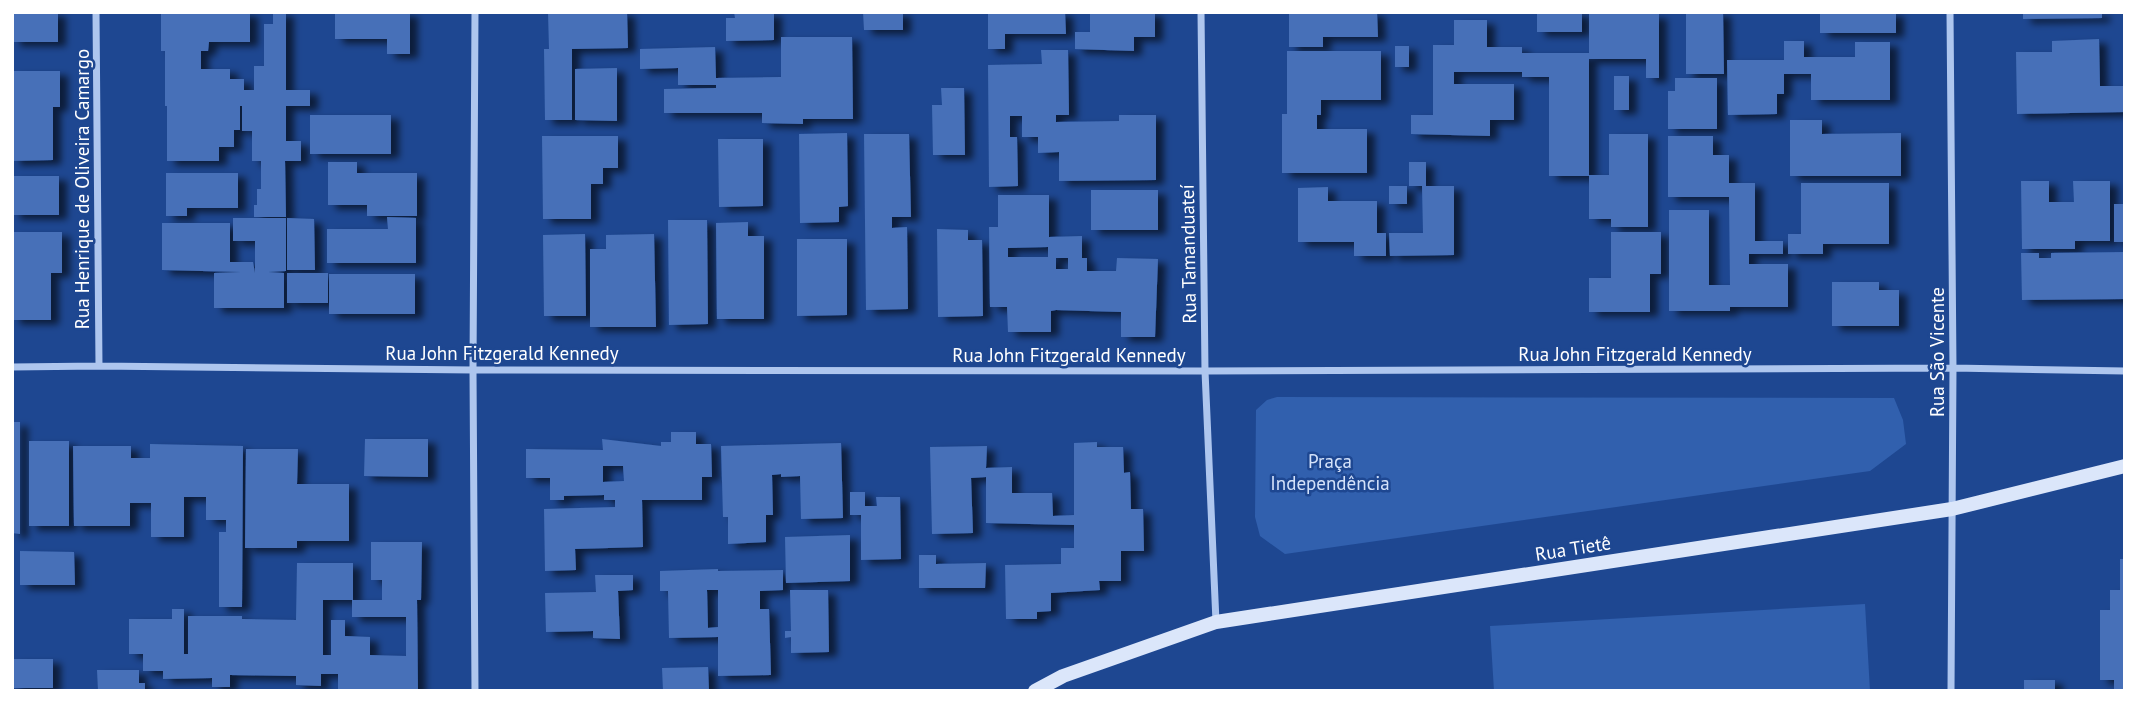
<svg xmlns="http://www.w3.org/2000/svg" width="2137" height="703" viewBox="0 0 2137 703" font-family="'PT Sans',sans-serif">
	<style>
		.green { fill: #3160ae }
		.building { fill: #4670b8; fill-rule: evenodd; filter: url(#shadow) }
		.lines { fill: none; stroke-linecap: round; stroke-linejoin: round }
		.street { stroke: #aec6ee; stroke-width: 7 }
		.secondary { stroke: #dbe6fa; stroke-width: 14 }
		.labels { text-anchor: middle; stroke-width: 5; stroke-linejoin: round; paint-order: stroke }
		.street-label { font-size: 19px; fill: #fff; stroke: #1e4791 }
		.park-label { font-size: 19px; fill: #d4e2fa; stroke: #1e4791 }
	</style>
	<defs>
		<filter id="shadow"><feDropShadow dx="8" dy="4.5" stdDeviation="3.5" flood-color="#0009"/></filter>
	</defs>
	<rect width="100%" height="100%" fill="#1e4791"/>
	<path class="green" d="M 1277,397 L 1894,398 L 1903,420 L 1906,444 L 1870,471 L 1285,554 L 1260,536 L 1255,517 L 1256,410 L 1267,400 Z
		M 1865,604 L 1870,691 L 1494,691 L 1490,626 Z"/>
	<path class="building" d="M 12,12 L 58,12 L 58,42 L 12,42 Z
		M 161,12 L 250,12 L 250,42 L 209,42 L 208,51 L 201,51 L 201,69 L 230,69 L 230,79 L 244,79 L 244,90 L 254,90 L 254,66 L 264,66 L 264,24 L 273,24 L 273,12 L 286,12 L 286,90 L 310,90 L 310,106 L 286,106 L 286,141 L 301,141 L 301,161 L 285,161 L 286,217 L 254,217 L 254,205 L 257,205 L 257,189 L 261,189 L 261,161 L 252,161 L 252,131 L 242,131 L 242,106 L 240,106 L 240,130 L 234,130 L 234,147 L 219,147 L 219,161 L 167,161 L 167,106 L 165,106 L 165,51 L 161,51 Z
		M 335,12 L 410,12 L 410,54 L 387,54 L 387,39 L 335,39 Z
		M 548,12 L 627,12 L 628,48 L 572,49 L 572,120 L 545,120 L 544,49 L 549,49 Z
		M 734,12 L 774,12 L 774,40 L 726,41 L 726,18 L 735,18 Z
		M 863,12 L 903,12 L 903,30 L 864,30 Z
		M 988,12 L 1065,12 L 1066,34 L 1005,34 L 1005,49 L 988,49 Z
		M 1090,12 L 1155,12 L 1155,37 L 1134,37 L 1134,51 L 1075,49 L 1075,32 L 1090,32 Z
		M 1289,12 L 1377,12 L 1378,37 L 1323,37 L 1323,47 L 1289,47 Z
		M 1537,12 L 1582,12 L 1582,32 L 1537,32 Z
		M 1686,12 L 1723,12 L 1724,74 L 1686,74 Z
		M 1820,12 L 1896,12 L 1896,33 L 1820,33 Z
		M 2023,12 L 2102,12 L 2102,18 L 2023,19 Z
		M 1589,14 L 1659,14 L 1659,78 L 1646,78 L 1646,59 L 1589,59 L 1589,175 L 1609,175 L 1609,134 L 1648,134 L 1648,227 L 1611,227 L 1611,219 L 1589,219 L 1589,176 L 1549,176 L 1549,77 L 1522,77 L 1522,72 L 1454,72 L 1454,84 L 1514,84 L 1514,120 L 1490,120 L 1490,136 L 1411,134 L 1411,115 L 1433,115 L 1433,45 L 1454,45 L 1454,20 L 1487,20 L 1487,47 L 1522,47 L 1522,53 L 1589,53 Z
		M 781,37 L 852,37 L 853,119 L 803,119 L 803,124 L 762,123 L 762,113 L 664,113 L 664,89 L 716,88 L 716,85 L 678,85 L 678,68 L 640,69 L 640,49 L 715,47 L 716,78 L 781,77 Z
		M 2099,39 L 2100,86 L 2125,86 L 2125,112 L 2017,114 L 2016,52 L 2052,52 L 2052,41 Z
		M 1784,41 L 1804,41 L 1804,57 L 1855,57 L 1855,42 L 1890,42 L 1890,100 L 1811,100 L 1811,74 L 1784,74 L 1784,94 L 1777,94 L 1777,114 L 1728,115 L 1727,60 L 1784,60 Z
		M 1395,46 L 1409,46 L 1409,67 L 1395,67 Z
		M 1041,50 L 1068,50 L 1069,115 L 1056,115 L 1056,122 L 1119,121 L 1119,115 L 1156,115 L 1156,180 L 1059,181 L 1059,152 L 1038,153 L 1038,137 L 1022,137 L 1022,116 L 1010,116 L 1010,137 L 1017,137 L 1018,186 L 989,187 L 988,65 L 1042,64 Z
		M 1287,51 L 1381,51 L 1381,100 L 1321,100 L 1321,115 L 1317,115 L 1317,129 L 1367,129 L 1367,173 L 1282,173 L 1282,114 L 1287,114 Z
		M 617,68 L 617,121 L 575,120 L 575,69 Z
		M 12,71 L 60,71 L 60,107 L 53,107 L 53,160 L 12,161 Z
		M 1614,76 L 1629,76 L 1629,110 L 1614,110 Z
		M 1675,78 L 1717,78 L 1717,129 L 1668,129 L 1668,91 L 1675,91 Z
		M 941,88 L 964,88 L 965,155 L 933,155 L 932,105 L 942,105 Z
		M 310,115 L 391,115 L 391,154 L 310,154 Z
		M 1790,120 L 1822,120 L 1822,134 L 1901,133 L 1901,176 L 1790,176 Z
		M 847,133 L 848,206 L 839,207 L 839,222 L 800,223 L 799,134 Z
		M 864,134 L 909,134 L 911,217 L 892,217 L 892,228 L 907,227 L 908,309 L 866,310 Z
		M 542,136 L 618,136 L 618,168 L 603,168 L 603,184 L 591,184 L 591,219 L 543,219 Z
		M 1668,136 L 1713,136 L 1713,155 L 1729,155 L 1729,183 L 1755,183 L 1755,241 L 1783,241 L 1783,254 L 1749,254 L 1749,264 L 1788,264 L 1788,307 L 1730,307 L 1730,311 L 1669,311 L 1669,210 L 1709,210 L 1709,285 L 1730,285 L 1729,197 L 1668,197 Z
		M 718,139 L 763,139 L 763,206 L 719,207 Z
		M 328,162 L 357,162 L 357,173 L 417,173 L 417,216 L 367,216 L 367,205 L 328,205 Z
		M 1409,162 L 1426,162 L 1426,186 L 1454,186 L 1454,255 L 1390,256 L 1389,233 L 1423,233 L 1422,186 L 1409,186 Z
		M 166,173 L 238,173 L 238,208 L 187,208 L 187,216 L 166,216 Z
		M 12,176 L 59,176 L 59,215 L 12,215 Z
		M 2021,181 L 2049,181 L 2049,202 L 2074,202 L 2073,181 L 2110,181 L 2110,241 L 2075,241 L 2075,249 L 2022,249 Z
		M 1801,183 L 1889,183 L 1889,244 L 1823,244 L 1823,254 L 1788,254 L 1788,234 L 1801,234 Z
		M 1389,186 L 1407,186 L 1407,204 L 1389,204 Z
		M 1328,187 L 1328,201 L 1377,201 L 1377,233 L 1386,233 L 1386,256 L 1354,256 L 1354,242 L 1298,242 L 1298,188 Z
		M 1091,190 L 1158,190 L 1158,230 L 1091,230 Z
		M 998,195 L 1049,195 L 1049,237 L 1082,236 L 1082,258 L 1087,258 L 1087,271 L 1116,271 L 1117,258 L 1158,259 L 1155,337 L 1121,337 L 1121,312 L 1056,310 L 1051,311 L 1051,332 L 1008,332 L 1007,307 L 990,307 L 989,227 L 998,227 ZM 1048,247 L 1048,257 L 1008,257 L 1008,248 ZM 1056,258 L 1068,258 L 1068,269 L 1056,269 Z
		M 2114,204 L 2125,204 L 2125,242 L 2114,242 Z
		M 387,217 L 416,218 L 416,263 L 327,263 L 327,229 L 388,229 Z
		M 233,218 L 286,218 L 286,271 L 268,272 L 284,273 L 284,308 L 214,308 L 214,273 L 241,272 L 162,270 L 162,223 L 230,223 L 230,262 L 253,262 L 255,273 L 255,241 L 233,241 Z
		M 287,218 L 314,219 L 315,270 L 287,270 Z
		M 668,220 L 707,220 L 708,324 L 669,325 Z
		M 748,222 L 748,236 L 764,236 L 764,319 L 717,319 L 716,223 Z
		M 937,229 L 968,230 L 968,240 L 982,240 L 983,316 L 938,317 Z
		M 12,232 L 62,232 L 62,273 L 51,273 L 51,320 L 12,320 Z
		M 1611,232 L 1661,232 L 1661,274 L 1650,274 L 1650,312 L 1589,312 L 1589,278 L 1611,278 Z
		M 585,234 L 586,316 L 544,316 L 543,235 Z
		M 654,234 L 656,327 L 590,327 L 590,249 L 606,249 L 606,235 Z
		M 797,239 L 847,239 L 847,315 L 797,316 Z
		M 2125,252 L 2125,299 L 2022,300 L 2021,253 L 2039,253 L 2039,258 L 2051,258 L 2051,253 Z
		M 287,273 L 328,273 L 328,303 L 287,303 Z
		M 329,274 L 415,274 L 415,314 L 329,314 Z
		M 1832,282 L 1879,282 L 1879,290 L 1899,290 L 1899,326 L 1832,326 Z
		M 12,422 L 20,422 L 20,534 L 12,533 Z
		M 671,432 L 696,432 L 696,444 L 711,444 L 712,477 L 702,477 L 702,500 L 642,500 L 643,547 L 575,549 L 576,570 L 545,571 L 544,509 L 615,507 L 615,500 L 604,500 L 604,495 L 564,496 L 564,500 L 550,500 L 550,478 L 526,478 L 526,449 L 603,450 L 602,439 L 661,446 L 661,442 L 671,442 ZM 603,466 L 623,466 L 624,481 L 603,482 Z
		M 365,439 L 428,439 L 428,477 L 364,476 Z
		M 29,441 L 69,441 L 69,526 L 29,526 Z
		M 1097,442 L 1097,447 L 1123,447 L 1124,473 L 1130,472 L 1131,509 L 1143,509 L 1144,551 L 1121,551 L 1121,581 L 1099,581 L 1100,590 L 1051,593 L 1051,611 L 1037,612 L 1037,619 L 1006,619 L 1005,565 L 1061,564 L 1061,548 L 1074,548 L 1074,525 L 986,523 L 986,477 L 971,478 L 973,533 L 932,534 L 930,447 L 987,446 L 986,468 L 1012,467 L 1012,493 L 1052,493 L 1053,516 L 1074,515 L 1074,443 Z
		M 841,443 L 843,518 L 801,519 L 800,476 L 781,477 L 781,474 L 772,475 L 773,515 L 766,515 L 766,542 L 728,544 L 728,517 L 723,517 L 721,446 Z
		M 150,444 L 243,446 L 242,607 L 219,607 L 219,532 L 226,532 L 226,520 L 206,520 L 206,497 L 184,497 L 184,537 L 151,537 L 151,503 L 130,503 L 130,526 L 74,526 L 73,446 L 131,446 L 131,458 L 150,458 Z
		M 246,449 L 298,449 L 297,484 L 349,484 L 349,541 L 297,541 L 297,548 L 245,548 Z
		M 850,492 L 865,492 L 865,506 L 877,506 L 876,497 L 900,497 L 901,559 L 861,560 L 861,515 L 850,515 Z
		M 850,535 L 850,581 L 786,583 L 785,537 Z
		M 371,542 L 422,542 L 421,600 L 417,600 L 418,691 L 338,691 L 338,674 L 321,674 L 321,686 L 296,685 L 296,676 L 230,675 L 230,687 L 212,687 L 212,678 L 163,679 L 163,671 L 143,671 L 143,654 L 129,654 L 129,619 L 172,619 L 172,609 L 184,609 L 184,654 L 188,654 L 188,616 L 242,616 L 242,619 L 296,620 L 297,563 L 353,563 L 353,600 L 382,600 L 382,580 L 371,580 ZM 323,600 L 352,600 L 352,617 L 406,617 L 406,656 L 370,655 L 370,637 L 345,636 L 345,620 L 331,620 L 331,655 L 323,655 Z
		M 20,551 L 74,552 L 75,585 L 20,585 Z
		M 919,555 L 936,555 L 936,564 L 986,563 L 985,588 L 919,588 Z
		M 2120,559 L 2125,559 L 2125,691 L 2114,691 L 2114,680 L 2100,680 L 2100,610 L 2110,610 L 2110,590 L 2120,590 Z
		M 718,569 L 718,571 L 783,570 L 783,590 L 760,591 L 760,609 L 769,609 L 771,675 L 718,676 L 718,637 L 669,638 L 668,591 L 660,591 L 660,571 ZM 707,590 L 718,590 L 718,627 L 708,628 Z
		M 595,575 L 633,575 L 633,590 L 618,591 L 620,639 L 593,638 L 593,631 L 546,632 L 545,593 L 596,592 Z
		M 790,590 L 828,590 L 829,652 L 791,653 L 791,637 L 785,638 L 785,631 L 791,631 Z
		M 12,659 L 53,659 L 53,688 L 12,688 Z
		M 708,667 L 709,691 L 663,691 L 662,668 Z
		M 97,670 L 139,670 L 139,683 L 145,683 L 145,691 L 98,691 Z
		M 2024,680 L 2055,680 L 2055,691 L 2024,691 Z"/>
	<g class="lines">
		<path class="street" d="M 96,12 L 99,366
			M 475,12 L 473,370 L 475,691
			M 1201,12 L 1205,371 L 1216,622
			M 1950,12 L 1953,368 L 1951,691
			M 12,367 L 99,366 L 473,370 L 1205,371 L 1953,368 L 2125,371"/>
		<path class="secondary" d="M 1035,691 L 1063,676 L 1216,622 L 1952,509 L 2125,466"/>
	</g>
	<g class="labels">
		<g class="street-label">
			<text transform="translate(82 189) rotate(-90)" y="7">Rua Henrique de Oliveira Camargo</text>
			<text transform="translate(1188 254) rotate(-91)" y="7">Rua Tamanduateí</text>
			<text transform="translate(1937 352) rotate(-90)" y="7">Rua São Vicente</text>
			<text x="502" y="360">Rua John Fitzgerald Kennedy</text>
			<text x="1635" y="361">Rua John Fitzgerald Kennedy</text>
			<text x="1069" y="362">Rua John Fitzgerald Kennedy</text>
			<text transform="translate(1573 548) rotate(-9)" y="7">Rua Tietê</text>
		</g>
		<g class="park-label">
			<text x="1330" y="468">Praça<tspan x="1330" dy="22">Independência</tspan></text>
		</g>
	</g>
	<rect width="2137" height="703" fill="none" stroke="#ffffff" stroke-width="28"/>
</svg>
